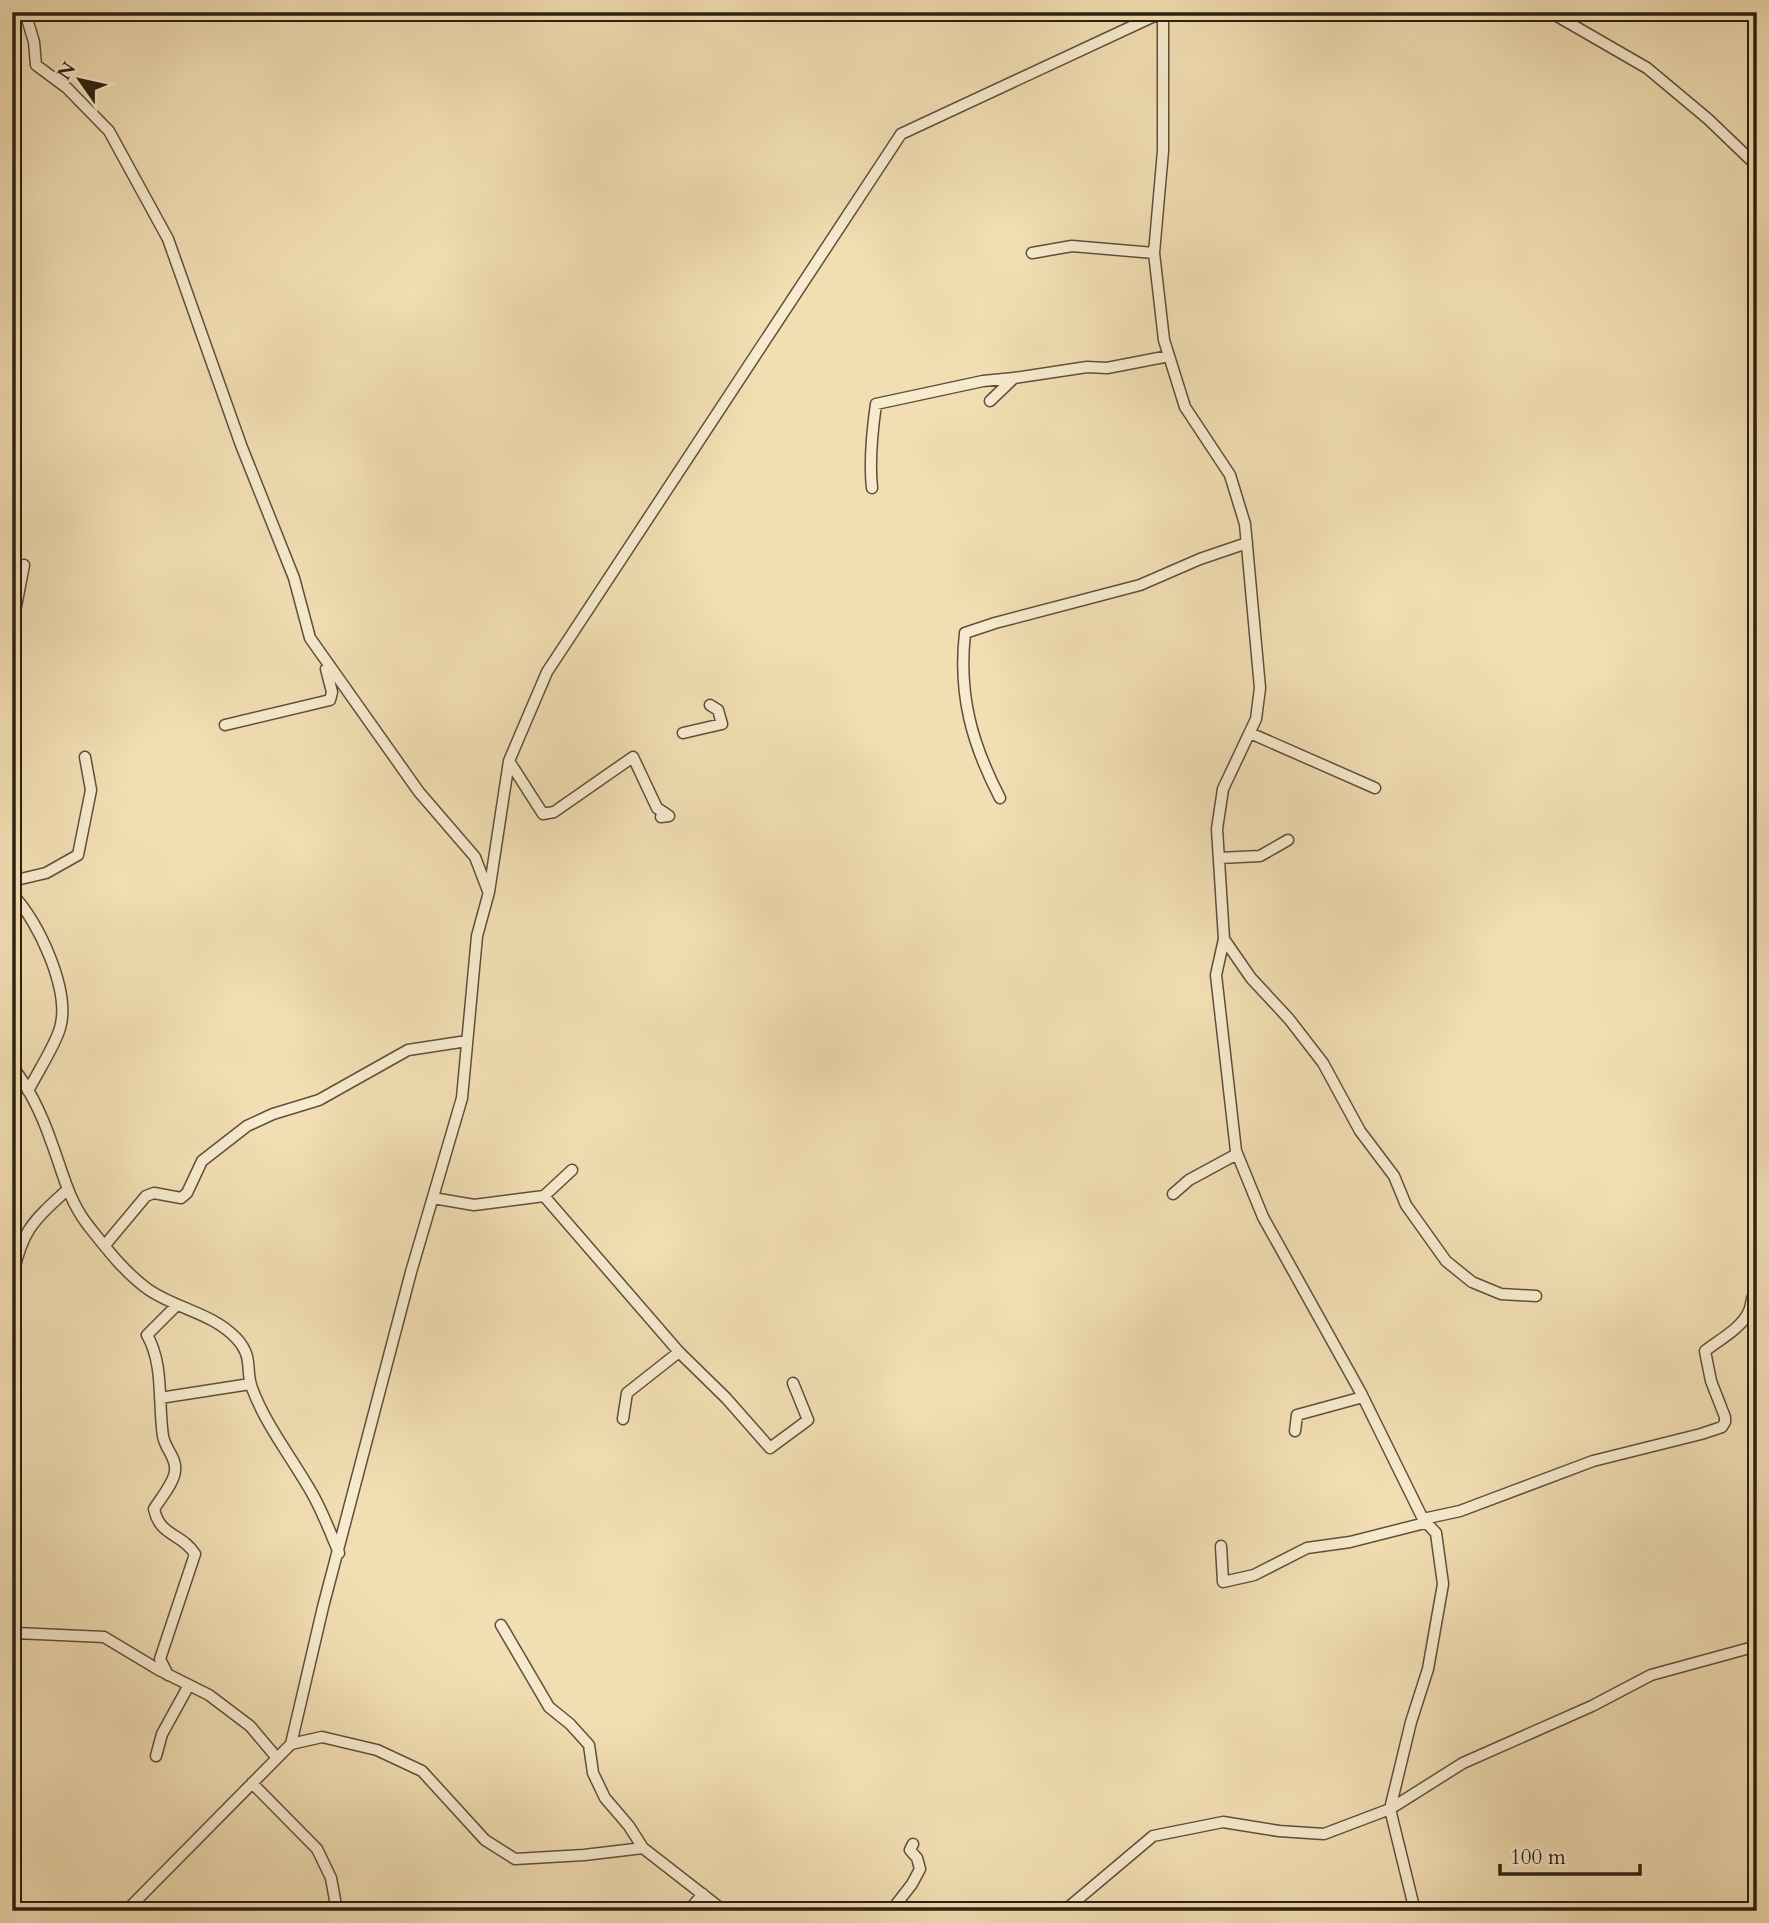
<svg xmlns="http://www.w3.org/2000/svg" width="1769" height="1923" viewBox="0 0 1769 1923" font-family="Cardo,serif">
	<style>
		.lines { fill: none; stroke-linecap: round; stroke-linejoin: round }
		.street-casing { stroke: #5e503a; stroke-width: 13 }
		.street { stroke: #f7eace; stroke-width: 10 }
	</style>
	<rect width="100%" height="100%" fill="#f2deb3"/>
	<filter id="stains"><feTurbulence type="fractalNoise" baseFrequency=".00286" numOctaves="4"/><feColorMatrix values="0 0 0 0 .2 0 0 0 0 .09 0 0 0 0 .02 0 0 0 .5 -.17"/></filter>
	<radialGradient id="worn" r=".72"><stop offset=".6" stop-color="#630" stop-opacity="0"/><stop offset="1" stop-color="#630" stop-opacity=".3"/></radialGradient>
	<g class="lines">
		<defs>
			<path id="street" d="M 25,12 L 34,42 L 36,65 L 67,88 L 109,131 L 168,239 L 241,445 L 294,578 L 310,638 L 419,792 L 475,857 L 488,891
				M 1163,12 L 1163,151 L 1154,253 L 1164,340 L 1185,407 L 1230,475 L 1245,524 L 1260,688 L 1256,719 L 1223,789 L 1217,829 L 1224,939 L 1216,975 L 1236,1151 L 1263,1217 L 1361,1393 L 1423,1519 L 1436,1533 L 1443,1584 L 1428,1669 L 1411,1722 L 1390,1809 L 1463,1763 L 1592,1706 L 1651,1675 L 1757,1646
				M 1550,12 L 1647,68 L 1708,119 L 1757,166
				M 1032,253 L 1072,246 L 1154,253
				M 990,401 L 1014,378 L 1087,367 L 1107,368 L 1169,356
				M 872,488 C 869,460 872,432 876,404 L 983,381 L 1014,378
				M 12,627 L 24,565
				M 225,725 L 330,700 L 332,692 L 326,669
				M 683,733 L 722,724 L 718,710 L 710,705
				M 1250,733 L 1375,788
				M 509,761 L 543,814 L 554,812 L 633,757 L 657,808 L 669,816 L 661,817
				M 1000,798 C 972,744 958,695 965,633 L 995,623 L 1140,585 L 1200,559 L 1247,543
				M 1219,858 L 1260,856 L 1288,840
				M 12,881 L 46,873 L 78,855 L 91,790 L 85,757
				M 12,894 C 38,920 71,991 60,1028 C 55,1046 37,1073 28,1091
				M 1224,939 L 1251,978 L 1289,1019 L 1323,1063 L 1360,1131 L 1394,1176 L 1406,1205 L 1446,1261 L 1472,1282 L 1501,1294 L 1536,1296
				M 12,1066 C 29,1088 42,1115 51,1141 C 62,1170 68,1199 87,1224 C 105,1247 125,1273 149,1290 C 177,1309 213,1313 237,1339 C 254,1358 245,1370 252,1388 C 266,1426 293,1459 313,1495 C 323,1513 331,1534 339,1553
				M 1173,1194 L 1189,1180 L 1237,1154
				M 544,1196 L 679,1352 L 726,1398 L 770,1448 L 808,1420 L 793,1383
				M 433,1198 L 474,1205 L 544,1196 L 572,1170
				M 105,1245 L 146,1196 L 154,1193 L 181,1198 L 187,1193 L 202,1161 L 247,1126 L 273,1114 L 319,1100 L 408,1050 L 467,1041
				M 12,1279 C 22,1230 32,1222 68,1189
				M 160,1398 L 250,1384
				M 623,1419 L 627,1393 L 679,1352
				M 1295,1431 L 1297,1415 L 1363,1397
				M 1423,1519 L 1460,1511 L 1593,1461 L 1701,1434 L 1722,1427 L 1725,1422 L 1725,1417 L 1711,1381 L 1705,1351 C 1719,1340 1742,1328 1749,1311 C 1753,1302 1749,1299 1757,1290
				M 1221,1546 L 1223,1582 L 1254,1575 L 1307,1548 L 1350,1542 L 1425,1523
				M 12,1603 L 16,1633 L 12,1663
				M 501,1625 L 549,1707 L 570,1724 L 589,1745 L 593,1773 L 605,1798 L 629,1826 L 643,1848 L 724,1911
				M 16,1633 L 104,1637 L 159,1670 L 209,1695 L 250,1726 L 277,1758
				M 168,1675 L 160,1659 L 195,1554 C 182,1533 160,1537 154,1509 C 160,1499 174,1483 175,1471 C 177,1458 165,1449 163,1436 C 158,1404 164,1364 147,1335 L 177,1305
				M 291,1744 L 322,1737 L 377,1750 L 422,1771 L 485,1840 L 515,1859 L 584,1855 L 643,1848
				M 156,1756 L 162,1734 L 189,1685
				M 252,1783 L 317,1849 L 331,1878 L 337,1911
				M 126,1911 L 291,1744 L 323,1607 L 411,1272 L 462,1098 L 477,936 L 489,892 L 509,761 L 547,672 L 901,134 L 1163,12
				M 688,1911 L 703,1894
				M 891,1911 L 912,1884 L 920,1869 L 917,1858 L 910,1850 L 913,1844
				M 1064,1911 L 1153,1836 L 1223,1822 L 1279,1831 L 1324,1834 L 1390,1809 L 1415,1911"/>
		</defs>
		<use href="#street" class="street-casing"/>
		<use href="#street" class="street"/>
	</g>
	<rect width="1769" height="1923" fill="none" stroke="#f2deb3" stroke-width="42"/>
	<rect x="14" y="14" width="1741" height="1895" fill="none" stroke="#2c2012" stroke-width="3.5"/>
	<rect x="21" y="21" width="1727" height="1881" fill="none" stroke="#2c2012" stroke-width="2"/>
	<g transform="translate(80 80) rotate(304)" stroke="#f7eace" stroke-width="5" paint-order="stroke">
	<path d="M0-5L12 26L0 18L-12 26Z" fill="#2c2012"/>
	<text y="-10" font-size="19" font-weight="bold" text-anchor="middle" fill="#2c2012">N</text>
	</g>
	<path d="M1500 1864v10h140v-10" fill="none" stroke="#2c2012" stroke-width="3.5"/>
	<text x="1510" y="1864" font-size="21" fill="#2c2012" stroke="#f7eace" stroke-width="5" paint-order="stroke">100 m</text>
	<rect width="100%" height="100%" filter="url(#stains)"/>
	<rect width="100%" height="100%" fill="url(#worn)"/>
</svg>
